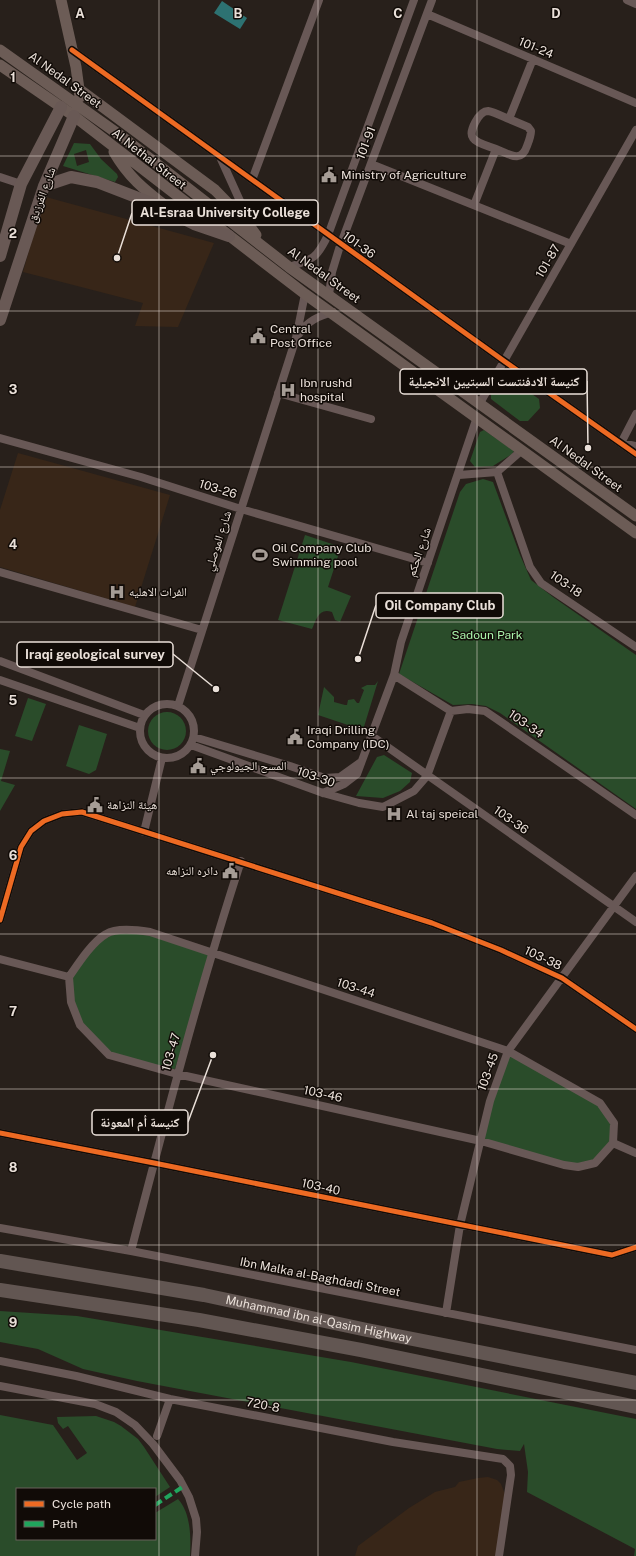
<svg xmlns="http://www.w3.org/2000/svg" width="636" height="1556" viewBox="0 0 636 1556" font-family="'Public Sans','Noto Naskh Arabic',sans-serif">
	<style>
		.built { fill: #382618 }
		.green { fill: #2a4c2a; fill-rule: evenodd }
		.water { fill: #2d7272 }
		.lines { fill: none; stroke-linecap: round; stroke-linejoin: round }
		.street { stroke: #685856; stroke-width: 8 }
		.secondary { stroke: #6c5c56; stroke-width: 11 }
		.primary { stroke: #695955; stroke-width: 12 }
		.highway { stroke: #625652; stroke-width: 14 }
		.quiet { stroke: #20a55d; stroke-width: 4; stroke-dasharray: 8 4; stroke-linecap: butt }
		.cycleway-casing { stroke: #110b07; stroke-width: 8 }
		.cycleway { stroke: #ed6a23; stroke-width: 5 }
		.grid { fill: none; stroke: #eae0d9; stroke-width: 1; stroke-opacity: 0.55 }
		.labels { text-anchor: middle; stroke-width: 3; stroke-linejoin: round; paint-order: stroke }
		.street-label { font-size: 12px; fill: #eae0d9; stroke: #110b07 }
		.poi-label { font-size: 12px; fill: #eae0d9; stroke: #110b07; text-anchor: start }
		.park-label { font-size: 12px; fill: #aaf3ab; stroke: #110b07 }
		.grid-label { font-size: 13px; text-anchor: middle; font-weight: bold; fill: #eae0d9; stroke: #110b07; stroke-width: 3; stroke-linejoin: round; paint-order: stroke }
		.leader { fill: none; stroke: #eae0d9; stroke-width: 1.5 }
		.callout-dot { fill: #eae0d9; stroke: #110b07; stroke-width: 1.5 }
		.callout { fill: #110b07; stroke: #eae0d9; stroke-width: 1.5 }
		.callout-label { font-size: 13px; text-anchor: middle; font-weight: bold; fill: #eae0d9 }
	</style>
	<rect width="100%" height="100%" fill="#28201b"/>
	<path class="built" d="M 46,197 L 214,243 L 178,327 L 135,326 L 143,303 L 23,272 L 43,200 Z
		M 18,453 L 170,495 L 135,607 L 0,567 L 0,510 Z
		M 488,1477 L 497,1480 L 501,1484 L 506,1497 L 496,1556 L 355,1556 L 358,1546 L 409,1508 L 435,1492 L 455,1487 L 459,1482 L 478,1478 Z"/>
	<path class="green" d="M 74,143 L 90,144 L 101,159 L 117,174 L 118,177 L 115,182 L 63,166 ZM 86,150 L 89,162 L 77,166 L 74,154 Z
		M 508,377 L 539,399 L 540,408 L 528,421 L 520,421 L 491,399 C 490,390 499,378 508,377 Z
		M 484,430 L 514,451 L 512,454 L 493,466 L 475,467 L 470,461 L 480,432 Z
		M 483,479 L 493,482 L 520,555 L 531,580 L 553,597 L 636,655 L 636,809 L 500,713 L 486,706 L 472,704 L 453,705 L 399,674 L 460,492 L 466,484 Z
		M 305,535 L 341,547 L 328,587 L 351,596 L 340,622 L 335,620 L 332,612 C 319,607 316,620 312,629 L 278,620 Z
		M 378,681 L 363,730 L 318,715 L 324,687 L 334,697 L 334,702 L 345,705 L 347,705 L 348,700 L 354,699 L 357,703 L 359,703 L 364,690 L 361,688 L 367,685 L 375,685 Z
		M 28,698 L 46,704 L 32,741 L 15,736 Z
		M148 731a19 19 0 1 1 38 0a19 19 0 1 1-38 0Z
		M 79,725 L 107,734 L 96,770 L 89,774 L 66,766 Z
		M 0,749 L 10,751 L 1,781 L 15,785 L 0,811 Z
		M 384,755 L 412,773 L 410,782 L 400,791 L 383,798 L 356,796 L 377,757 Z
		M 102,932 L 150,932 L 211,953 L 175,1069 L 150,1067 L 109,1055 L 80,1025 L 69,977 Z
		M 508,1051 L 600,1103 L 614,1123 L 613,1143 L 595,1163 L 578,1167 L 481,1141 Z
		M 0,1311 L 77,1316 L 351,1362 L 636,1419 L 636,1556 L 634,1556 L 635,1549 L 527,1492 L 528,1472 L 524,1444 L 520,1451 L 497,1449 L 137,1381 L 83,1369 L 38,1349 L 0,1342 Z
		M 0,1415 L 53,1425 L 77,1460 L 87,1453 L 68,1426 L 63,1429 L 58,1423 L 57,1417 L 96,1416 L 114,1422 L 121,1426 L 138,1439 L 144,1447 L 170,1487 L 155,1497 L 155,1489 L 17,1489 L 17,1539 L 155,1539 L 155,1513 L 178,1499 C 191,1513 191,1538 190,1556 L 0,1556 Z"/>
	<path class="water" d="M 222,1 L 247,18 L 240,29 L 214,13 Z"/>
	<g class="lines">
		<path class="street" d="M 627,0 L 636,4
			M 427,14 L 636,103
			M 72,50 L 504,361 L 636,454
			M 496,149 C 509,154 521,164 527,146 C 529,141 531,136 531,131 L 528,127 L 509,119
			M 221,159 L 250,223
			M 371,164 L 571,244
			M 0,177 L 21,184
			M 252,180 L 319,0
			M 474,205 L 496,149 C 489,146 477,144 473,138 C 468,132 479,111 488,111 C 494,112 502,116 509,119 L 533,59
			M 289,267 C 314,259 317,258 328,235 L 414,0
			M 329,295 L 332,272 L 339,249 L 432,0
			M 299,334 C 307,321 319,316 333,312
			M 278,393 L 371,419
			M 480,403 L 636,130
			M 636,414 L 621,443 L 636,446
			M 0,438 L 141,477 L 241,509 L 428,563
			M 497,472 L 530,567 L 541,583 L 636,647
			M 459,475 L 497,472 L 521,451
			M 0,572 L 202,630
			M 0,661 L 144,715
			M 394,675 L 451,711 L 468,709 L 485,711 L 636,815
			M 0,680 L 140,728
			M140 731a27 27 0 1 1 54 0a27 27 0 1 1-54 0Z
			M 178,706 L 296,338 L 305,294
			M 372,736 L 636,922
			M 194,737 L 290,766 L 325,778 L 340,777 L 361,762
			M 191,745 L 323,793 L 359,803 L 383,807 L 414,791 L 427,776 L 451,711
			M 323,793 L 344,784 L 357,774 L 394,675 L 401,642 L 477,417
			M 144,832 L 162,758
			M 0,920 L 21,847 L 31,831 L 44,821 L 62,814 L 82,812 L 432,923 L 501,950 L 562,978 L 636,1029
			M 0,959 L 69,977
			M 69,977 C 78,964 92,942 106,934 C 117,927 138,930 150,932 L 508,1051 L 600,1103 L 614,1123 L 613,1143
			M 69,977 L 71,1002 L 80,1025 L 109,1055 L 177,1074 L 481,1141 L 564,1165 L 578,1167 L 595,1163 L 613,1143
			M 0,1133 L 154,1163 L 612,1255 L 636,1247
			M 613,1143 L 636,1153
			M 0,1228 L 131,1251 L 636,1350
			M 131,1251 C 165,1121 199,990 241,861
			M 446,1313 L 460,1225 L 490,1101 L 508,1051 L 636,876
			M 0,1361 L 76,1376 L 170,1399 L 393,1442 L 503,1459 L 510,1466 L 511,1475 L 499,1556
			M 0,1386 L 95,1404 L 116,1412 L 135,1425 L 153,1444 L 180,1480 L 189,1497 L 196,1519 L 197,1532 L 195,1556
			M 157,1436 L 170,1399"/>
		<path class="secondary" d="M 61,0 L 76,67 L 80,97
			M 0,50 L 121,136 L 289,267 L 636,516
			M 0,65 L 74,116 L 305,294 L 636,533
			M 80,90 L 215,190 L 248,224 L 256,235
			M 114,152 C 129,178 145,190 168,208"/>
		<path class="primary" d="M 44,186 L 71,177 L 97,182 L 154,204 L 194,224 L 229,236
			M 0,256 L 21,184 L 61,107
			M 0,320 L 44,186 L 74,116"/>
		<g class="highway">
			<path id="s1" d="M 0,1261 L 204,1295 L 367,1330 L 636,1383"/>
			<path d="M 0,1290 L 199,1320 L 361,1350 L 636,1407"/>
		</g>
		<path class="quiet" d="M 155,1505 L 184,1486"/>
		<defs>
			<path id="cycleway" d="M 72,50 L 504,361 L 636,454
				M 0,920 L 21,847 L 31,831 L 44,821 L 62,814 L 82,812 L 432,923 L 501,950 L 562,978 L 636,1029
				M 0,1133 L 154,1163 L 612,1255 L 636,1247"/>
		</defs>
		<use href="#cycleway" class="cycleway-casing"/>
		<use href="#cycleway" class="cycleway"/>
	</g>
	<path class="grid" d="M 159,0 L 159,1556M 318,0 L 318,1556M 477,0 L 477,1556M 0,156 L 636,156M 0,311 L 636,311M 0,467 L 636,467M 0,622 L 636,622M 0,778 L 636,778M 0,934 L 636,934M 0,1089 L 636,1089M 0,1245 L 636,1245M 0,1400 L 636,1400"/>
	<defs>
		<symbol id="civic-bare" viewBox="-9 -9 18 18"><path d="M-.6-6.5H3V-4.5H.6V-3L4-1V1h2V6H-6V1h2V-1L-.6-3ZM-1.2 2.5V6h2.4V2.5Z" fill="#a69d96" stroke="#110b07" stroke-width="2.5" paint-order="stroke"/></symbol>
		<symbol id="hospital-bare" viewBox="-9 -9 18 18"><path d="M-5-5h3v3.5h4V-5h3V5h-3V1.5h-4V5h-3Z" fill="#a69d96" stroke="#110b07" stroke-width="2.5" paint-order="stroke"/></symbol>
		<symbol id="stadium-bare" viewBox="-9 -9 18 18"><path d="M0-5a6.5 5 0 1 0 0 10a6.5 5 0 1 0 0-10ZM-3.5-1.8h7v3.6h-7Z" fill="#a69d96" stroke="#110b07" stroke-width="2.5" paint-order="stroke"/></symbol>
	</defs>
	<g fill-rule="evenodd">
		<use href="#civic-bare" x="318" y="164" width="22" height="22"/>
		<use href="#civic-bare" x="247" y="325" width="22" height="22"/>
		<use href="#hospital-bare" x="277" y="379" width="22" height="22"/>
		<use href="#stadium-bare" x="249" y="544" width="22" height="22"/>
		<use href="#hospital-bare" x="106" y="581" width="22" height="22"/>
		<use href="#civic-bare" x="284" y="726" width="22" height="22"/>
		<use href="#civic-bare" x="187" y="755" width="22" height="22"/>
		<use href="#civic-bare" x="84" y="794" width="22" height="22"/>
		<use href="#hospital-bare" x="383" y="803" width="22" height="22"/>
		<use href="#civic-bare" x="219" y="860" width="22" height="22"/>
	</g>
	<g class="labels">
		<g class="street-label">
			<text transform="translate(536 48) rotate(23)" y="4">101-24</text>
			<text transform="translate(65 80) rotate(36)" y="4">Al Nedal Street</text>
			<text transform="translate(366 143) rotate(-69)" y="4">101-91</text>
			<text transform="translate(149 159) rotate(38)" y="4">Al Nethal Street</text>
			<text transform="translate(42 195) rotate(-70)" y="4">شارع الفرزدق</text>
			<text transform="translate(359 245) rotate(36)" y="4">101-36</text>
			<text transform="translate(548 261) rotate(-60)" y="4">101-87</text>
			<text transform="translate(324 275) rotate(36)" y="4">Al Nedal Street</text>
			<text transform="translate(586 464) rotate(36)" y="4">Al Nedal Street</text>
			<text transform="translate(218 489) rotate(17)" y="4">103-26</text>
			<text transform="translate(218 541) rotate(-72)" y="4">شارع الموصلي</text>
			<text transform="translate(419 552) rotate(-71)" y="4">شارع الحكم</text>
			<text transform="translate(566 584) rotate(35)" y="4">103-18</text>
			<text transform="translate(526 724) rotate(35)" y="4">103-34</text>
			<text transform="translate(316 777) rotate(19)" y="4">103-30</text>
			<text transform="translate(511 820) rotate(35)" y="4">103-36</text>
			<text transform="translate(543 958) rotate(25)" y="4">103-38</text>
			<text transform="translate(356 988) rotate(18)" y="4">103-44</text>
			<text transform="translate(171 1052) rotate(-74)" y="4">103-47</text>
			<text transform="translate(488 1072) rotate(-70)" y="4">103-45</text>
			<text transform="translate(323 1094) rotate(12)" y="4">103-46</text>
			<text transform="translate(321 1187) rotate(12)" y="4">103-40</text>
			<text transform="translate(320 1277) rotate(11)" y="4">Ibn Malka al-Baghdadi Street</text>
			<text dy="4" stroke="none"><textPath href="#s1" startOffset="324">Muhammad ibn al-Qasim Highway</textPath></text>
			<text transform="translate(263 1405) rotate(11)" y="4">720-8</text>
		</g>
		<g class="poi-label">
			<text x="341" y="179">Ministry of Agriculture</text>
			<text x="270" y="333">Central<tspan x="270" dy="14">Post Office</tspan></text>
			<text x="300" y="387">Ibn rushd<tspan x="300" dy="14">hospital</tspan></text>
			<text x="272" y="552">Oil Company Club<tspan x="272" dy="14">Swimming pool</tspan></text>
			<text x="129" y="596">الفرات الاهليه</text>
			<text x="307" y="734">Iraqi Drilling<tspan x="307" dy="14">Company (IDC)</tspan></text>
			<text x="210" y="770">المسح الجيولوجي</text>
			<text x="107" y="809">هيئة النزاهة</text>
			<text x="406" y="818">Al taj speical</text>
			<text x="218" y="875" text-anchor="end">دائره النزاهه</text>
		</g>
		<g class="park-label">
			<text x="487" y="639">Sadoun Park</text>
		</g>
	</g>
	<g class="grid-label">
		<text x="80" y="18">A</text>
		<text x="238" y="18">B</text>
		<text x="398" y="18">C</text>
		<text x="556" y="18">D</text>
		<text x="13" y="82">1</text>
		<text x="13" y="238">2</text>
		<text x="13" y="394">3</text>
		<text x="13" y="549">4</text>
		<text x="13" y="705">5</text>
		<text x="13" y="860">6</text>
		<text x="13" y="1016">7</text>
		<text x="13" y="1172">8</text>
		<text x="13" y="1327">9</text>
	</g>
	<path class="leader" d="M117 258L132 213M588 448L587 381M358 659L376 605M216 689L173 654M213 1055L188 1122"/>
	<g class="callout-dot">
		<circle cx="117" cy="258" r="4"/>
		<circle cx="588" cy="448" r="4"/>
		<circle cx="358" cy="659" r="4"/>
		<circle cx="216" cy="689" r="4"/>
		<circle cx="213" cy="1055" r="4"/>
	</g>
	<g class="callout">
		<rect x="132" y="200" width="186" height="25" rx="4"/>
		<rect x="400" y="369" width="187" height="25" rx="4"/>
		<rect x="376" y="593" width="127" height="25" rx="4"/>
		<rect x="17" y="642" width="156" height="25" rx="4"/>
		<rect x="92" y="1110" width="96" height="25" rx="4"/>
	</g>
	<g class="callout-label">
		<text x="225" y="217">Al-Esraa University College</text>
		<text x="494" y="386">كنيسة الادفنتست السبتيين الانجيلية</text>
		<text x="440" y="610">Oil Company Club</text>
		<text x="95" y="659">Iraqi geological survey</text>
		<text x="140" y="1127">كنيسة أم المعونة</text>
	</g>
	<rect x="16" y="1488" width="140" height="52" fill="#110b07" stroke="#68605b"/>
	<rect x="24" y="1501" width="20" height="6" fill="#ed6a23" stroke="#68605b"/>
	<text x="52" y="1508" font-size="12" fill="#eae0d9">Cycle path</text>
	<rect x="24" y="1521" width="20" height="6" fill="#20a55d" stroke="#68605b"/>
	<text x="52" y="1528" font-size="12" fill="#eae0d9">Path</text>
</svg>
